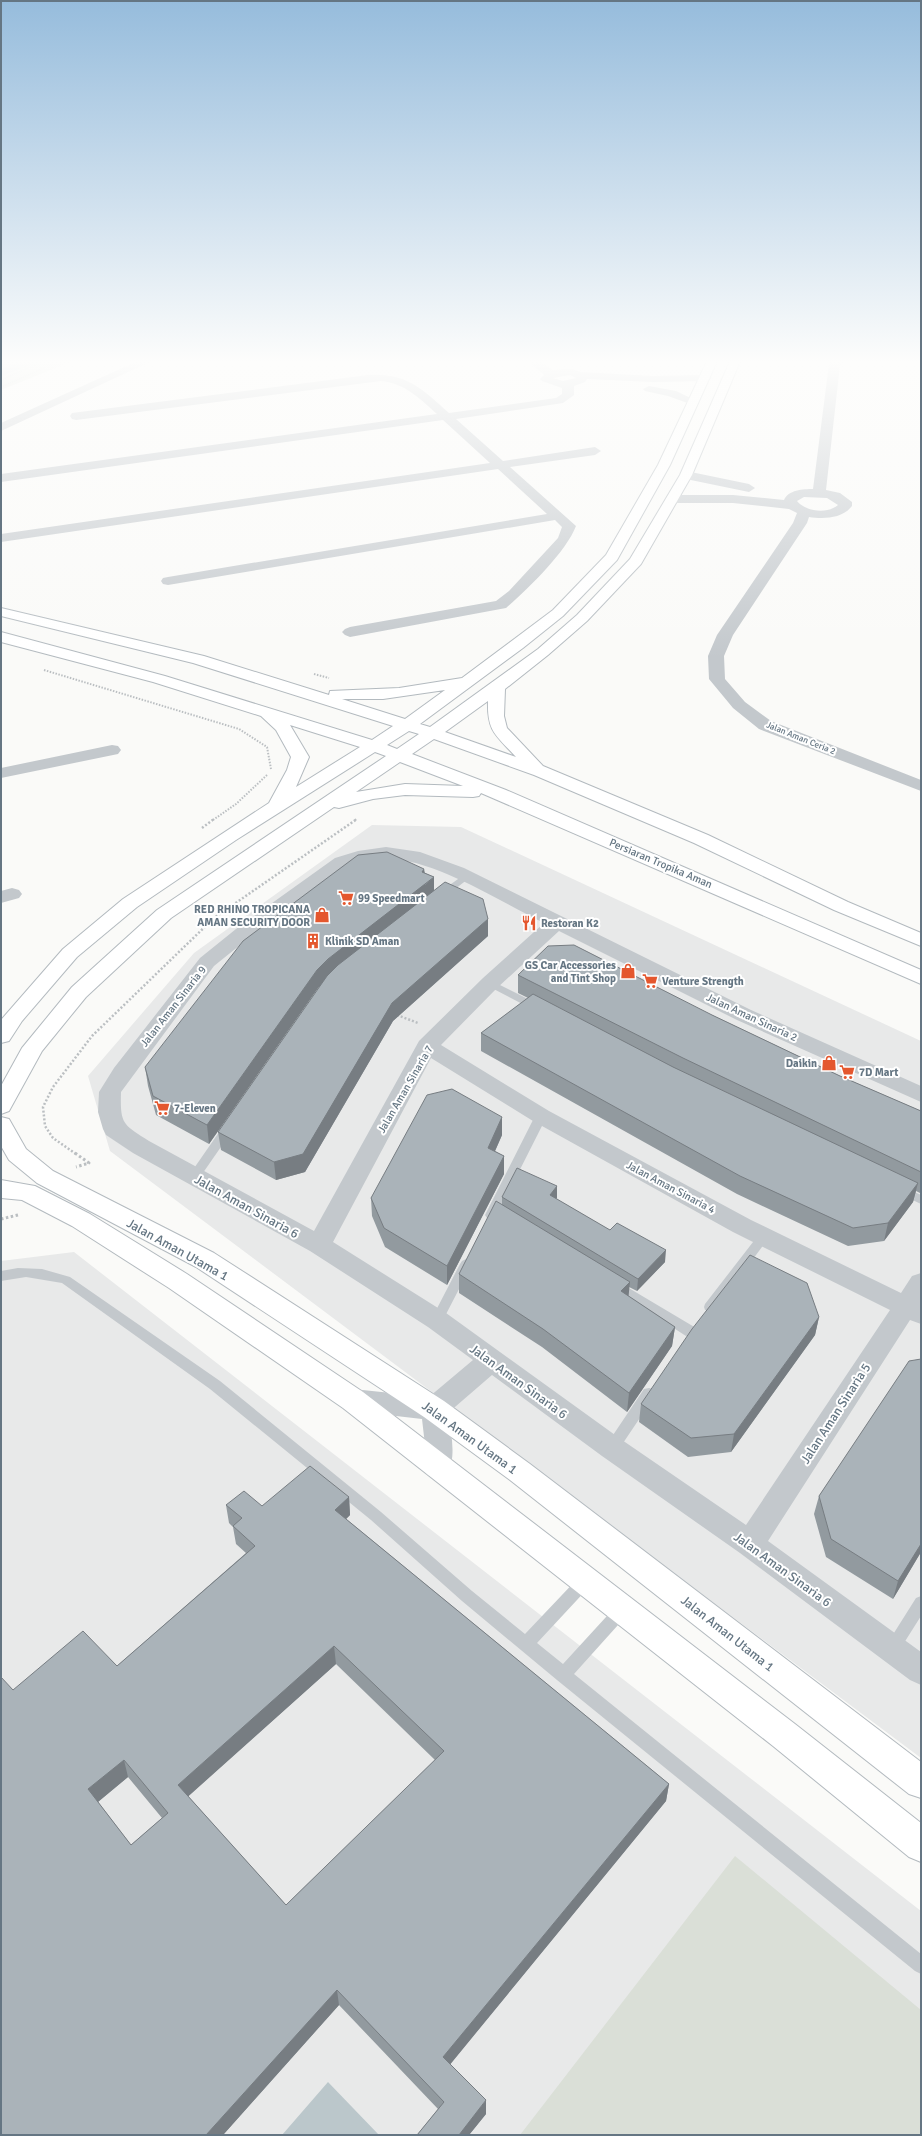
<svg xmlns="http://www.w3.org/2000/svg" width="922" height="2136" viewBox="0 0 922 2136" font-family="Signika,sans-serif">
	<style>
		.built { fill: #e8e9e9 }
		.green { fill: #dadfd7 }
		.water { fill: #bbc7cb }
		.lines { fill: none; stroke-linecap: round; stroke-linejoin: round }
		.secondary-casing { stroke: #b3babf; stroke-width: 2 }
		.path-far3 { stroke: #bbbfc2; stroke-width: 1.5; stroke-dasharray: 1 1; stroke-linecap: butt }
		.path-far2 { stroke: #bbbfc2; stroke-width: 2; stroke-dasharray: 1.5 1.5; stroke-linecap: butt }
		.path-far1 { stroke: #bbbfc2; stroke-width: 2.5; stroke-dasharray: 2 2; stroke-linecap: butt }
		.path { stroke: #bbbfc2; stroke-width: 3; stroke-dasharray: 2.5 2.5; stroke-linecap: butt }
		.lane { fill: #c3c8cc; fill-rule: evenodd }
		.street { fill: #c3c8cc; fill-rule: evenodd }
		.secondary { fill: #fff; fill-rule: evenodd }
		.wall { fill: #929a9f; fill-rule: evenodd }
		.shaded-wall { fill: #777d82 }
		.building { fill: #aab3b9; stroke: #777d82; fill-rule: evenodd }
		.labels { text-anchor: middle; stroke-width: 4; stroke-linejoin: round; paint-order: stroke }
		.far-street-label { font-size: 9px; fill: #657683; stroke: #fff }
		.street-label { font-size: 11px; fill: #657683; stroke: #fff }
		.poi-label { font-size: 11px; font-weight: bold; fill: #657683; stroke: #fff; text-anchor: start }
		.near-street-label { font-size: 13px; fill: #657683; stroke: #fff }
	</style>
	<rect width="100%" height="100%" fill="#fafaf8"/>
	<path class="built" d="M 372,825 L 461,827 L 921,1041 L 921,1758 L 110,1151 L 88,1076 L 194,953 Z
		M 74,1252 L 921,1911 L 921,2135 L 1,2135 L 1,1261 Z"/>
	<path class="green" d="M 1,359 L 78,359 L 1,390 Z
		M 735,1856 L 921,2010 L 921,2135 L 520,2135 Z"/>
	<path class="water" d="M 27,359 L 47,359 L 1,376 L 1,369 Z
		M 328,2082 L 379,2135 L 282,2135 Z"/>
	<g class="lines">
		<defs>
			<path id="secondary" d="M 708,359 L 718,359 L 670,465 L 617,560 L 563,616 L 523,648 L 420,724 L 430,727 L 538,649 L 577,615 L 630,559 L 680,475 L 731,359 L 741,359 L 692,475 L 641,564 L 587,621 L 548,655 L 505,689 L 504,716 L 507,728 L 543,766 L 708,835 L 848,902 L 921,933 L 921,946 L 834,910 L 694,843 L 534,775 L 434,739 L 412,754 L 506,790 L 921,970 L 921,984 L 481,793 L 479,796 L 473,797 L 405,795 L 373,799 L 339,808 L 334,807 L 171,918 L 86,997 L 42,1051 L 9,1111 L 1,1114 L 1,1086 L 22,1048 L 72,987 L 157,910 L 386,756 L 375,752 L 236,840 L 137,907 L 77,957 L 22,1021 L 9,1041 L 1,1043 L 1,1020 L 63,949 L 123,899 L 269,803 L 287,770 L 291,757 L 276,730 L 261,716 L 153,682 L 1,642 L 1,632 L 165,676 L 372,740 L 393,726 L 193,663 L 1,616 L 1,608 L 204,656 L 329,695 L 330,691 L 399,688 L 462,678 L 553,610 L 606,555 L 658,465 ZM 445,690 L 405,719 L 342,699 L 383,699 ZM 488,701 C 487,732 496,735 516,757 L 445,732 ZM 290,725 L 360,747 L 296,787 L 309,757 ZM 409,731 L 419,734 L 397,749 L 387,745 ZM 400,762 L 463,786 L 405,784 L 356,792 Z
				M 1,1117 L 9,1119 L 26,1149 L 53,1171 L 214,1253 L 444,1401 L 530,1464 L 921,1762 L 921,1798 L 909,1794 L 510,1480 L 424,1417 L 196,1267 L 37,1183 L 9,1160 L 1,1146 Z
				M 1,1180 L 35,1186 L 90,1214 L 187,1274 L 363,1392 L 795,1724 L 921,1823 L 921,1862 L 909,1857 L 773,1746 L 343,1408 L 169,1288 L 72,1226 L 22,1200 L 1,1198 Z"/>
		</defs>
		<use href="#secondary" class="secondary-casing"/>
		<path class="path-far3" d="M 1,380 L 48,359
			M 1,387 L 64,359"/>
		<path class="path-far2" d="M 44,670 L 239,729 L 267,747 L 271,769
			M 314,674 L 329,678
			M 213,820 L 236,804 L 267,775
			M 355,820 L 357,819"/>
		<path class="path-far1" d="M 202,828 L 214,819
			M 397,1015 L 418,1023
			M 76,1154 L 53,1138 L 45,1126 L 43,1107 L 53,1087 L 92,1036 L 214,918 L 357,819"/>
		<path class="path" d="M 75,1153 L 89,1163 L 76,1167
			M 1,1219 L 18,1215"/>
		<path class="lane" d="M 465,874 L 468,875 L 470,877 L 468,879 L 446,896 L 440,896 L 438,894 L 440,892 Z
			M 490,980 L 540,1005 L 541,1007 L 540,1009 L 532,1009 L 486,985 L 485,983 L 486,981 Z
			M 541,1112 L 547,1116 L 497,1215 L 495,1218 L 487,1218 L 485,1215 L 535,1116 Z
			M 228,1124 L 234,1128 L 232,1131 L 198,1180 L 190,1180 L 188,1177 L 190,1174 L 224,1125 Z
			M 902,1186 L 921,1195 L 921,1204 L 898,1193 L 896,1190 L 898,1187 Z
			M 764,1231 L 768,1233 L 770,1236 L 768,1239 L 715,1310 L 710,1312 L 705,1310 L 704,1307 L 705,1304 L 760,1233 Z
			M 466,1259 L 470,1261 L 472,1264 L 443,1320 L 442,1324 L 437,1325 L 432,1324 L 431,1320 L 460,1264 L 462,1261 Z
			M 18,1268 L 42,1269 L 70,1277 L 220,1381 L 381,1512 L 472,1591 L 525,1634 L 580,1576 L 585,1574 L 590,1576 L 592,1581 L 590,1586 L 537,1643 L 563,1664 L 617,1605 L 622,1603 L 627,1605 L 630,1610 L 627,1615 L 574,1674 L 921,1954 L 921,1974 L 915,1971 L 557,1680 L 462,1601 L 371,1520 L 210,1389 L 62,1283 L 26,1277 L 1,1281 L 1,1271 Z
			M 617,1281 L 696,1328 L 698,1332 L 696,1336 L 691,1337 L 686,1336 L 613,1289 L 611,1286 L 613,1283 Z
			M 649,1388 L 654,1389 L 656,1393 L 654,1397 L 617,1452 L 612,1454 L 607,1452 L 605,1448 L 607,1444 L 644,1389 Z
			M 921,1596 L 921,1616 L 897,1654 L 892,1656 L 887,1654 L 884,1649 L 887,1644 L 916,1598 Z"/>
		<path class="street" d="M 142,359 L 156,359 L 1,431 L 1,423 Z
			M 526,359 L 538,359 L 552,370 L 571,369 L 581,372 L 653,376 L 706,375 L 712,378 L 706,381 L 653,382 L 587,379 L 585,382 L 574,386 L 574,395 L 563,403 L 456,419 L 503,461 L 595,447 L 601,451 L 595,455 L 510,467 L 576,526 C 566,552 528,589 506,608 L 350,637 L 345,635 L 342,632 L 345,629 L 350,627 L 496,601 L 509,591 L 558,538 L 562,527 L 555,520 L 168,585 L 163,584 L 161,581 L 163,578 L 168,577 L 547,514 L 498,469 L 1,542 L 1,534 L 490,463 L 443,420 L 1,482 L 1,474 L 437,414 C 420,399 405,383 381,381 L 76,420 L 72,419 L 70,416 L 72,413 L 368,375 C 407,373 421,388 449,413 L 556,398 L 562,394 L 562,388 L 542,381 L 540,379 L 544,375 ZM 570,375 L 576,378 L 563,381 L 553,378 Z
			M 835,359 L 846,359 L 840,365 L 826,490 L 840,493 L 852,502 L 852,506 C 842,519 823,519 809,517 L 807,523 L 733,635 L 724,656 L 725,679 L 745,702 L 771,721 L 921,780 L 921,791 L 759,729 L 733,708 L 709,679 L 708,656 L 717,635 L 793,523 L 797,513 L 789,509 L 733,503 L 672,503 L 665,499 L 672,495 L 733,495 L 784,500 C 788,490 803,489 813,489 L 829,364 ZM 804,497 L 827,498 L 838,505 C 828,514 806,512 797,501 Z
			M 649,386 L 676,391 L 699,402 L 693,405 L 668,396 L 645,391 L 643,389 Z
			M 686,471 L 749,484 L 755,488 L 749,492 L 681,478 L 680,475 Z
			M 112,745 L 118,746 L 121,750 L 118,754 L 1,778 L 1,768 Z
			M 386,847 L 420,852 L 464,868 L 751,1010 L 921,1086 L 921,1102 L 737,1020 L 559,931 L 497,988 L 441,1045 L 549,1111 L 751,1220 L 901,1293 L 912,1276 L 921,1273 L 921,1324 L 910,1320 L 768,1541 L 921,1652 L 921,1685 L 910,1680 L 740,1553 L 602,1456 L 492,1375 L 448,1413 C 451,1434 457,1456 447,1475 L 437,1479 L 427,1475 L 423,1467 L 425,1445 L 422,1419 L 353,1411 L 343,1408 L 339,1400 L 343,1392 L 353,1389 L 429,1397 L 473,1360 L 428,1327 L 310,1251 L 133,1153 L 106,1135 L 103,1129 L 98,1112 L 99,1092 L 114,1068 L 200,958 L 236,929 L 335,858 L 358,851 ZM 386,858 C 438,861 497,900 544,923 L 483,978 L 419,1041 L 314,1231 L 149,1141 C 123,1124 120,1125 121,1092 L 214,966 L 250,937 L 349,866 L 372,859 ZM 431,1058 L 533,1121 L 733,1232 L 890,1310 L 746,1525 L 622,1440 L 446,1313 L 333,1242 Z
			M 12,888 L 19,890 L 22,894 L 19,898 L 1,903 L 1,891 Z"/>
		<use href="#secondary" class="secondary"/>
	</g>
	<path class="wall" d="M 424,869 L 425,873 L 434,877 L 434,890 L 488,919 L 488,936 L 393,1021 L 305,1172 L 276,1180 L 221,1150 L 218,1132 L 320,986 L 318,988 L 209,1144 L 156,1115 L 148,1086 L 145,1067 Z
		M 518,975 L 712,1015 L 840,1076 L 921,1111 L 921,1192 L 920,1193 L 916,1191 L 913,1202 L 884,1241 L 848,1246 L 737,1194 L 481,1051 L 481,1033 L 528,998 L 518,993 Z
		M 502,1117 L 502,1135 L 495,1151 L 504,1156 L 504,1174 L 447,1285 L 385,1247 L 372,1216 L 371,1198 Z
		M 557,1186 L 556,1199 L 665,1262 L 637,1291 L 629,1287 L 628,1296 L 675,1327 L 672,1346 L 627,1412 L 542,1347 L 459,1293 L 459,1274 L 502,1204 L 502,1197 Z
		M 819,1317 L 815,1335 L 731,1452 L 688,1457 L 639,1422 L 641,1404 Z
		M 921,1359 L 921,1552 L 893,1599 L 826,1557 L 814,1514 L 819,1496 Z
		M 349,1497 L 350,1515 L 346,1519 L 669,1784 L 666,1801 L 450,2064 L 486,2114 L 469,2135 L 417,2135 L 438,2109 L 339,2005 L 223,2135 L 1,2135 L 13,1690 L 117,1666 L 246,1553 L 236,1544 L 233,1527 L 229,1523 L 226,1505 L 262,1506 ZM 336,1664 L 435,1760 L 286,1905 L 188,1796 ZM 128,1777 L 162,1818 L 131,1845 L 98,1802 Z"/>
	<path class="shaded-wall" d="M 424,869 L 425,885 L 434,877 L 434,895 L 329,977 L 318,988 L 209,1144 L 207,1125 L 317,970 Z
		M 488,919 L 488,936 L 393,1021 L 305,1172 L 276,1180 L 274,1162 L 392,1003 Z
		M 502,1117 L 502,1135 L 488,1167 L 488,1148 Z
		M 504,1156 L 504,1174 L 447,1285 L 447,1266 Z
		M 918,1183 L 913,1202 L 884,1241 L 888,1223 Z
		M 557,1186 L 557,1198 L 549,1207 L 550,1195 Z
		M 666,1250 L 665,1262 L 637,1291 L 638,1279 Z
		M 630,1282 L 628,1301 L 621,1291 Z
		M 819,1317 L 815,1335 L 731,1452 L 734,1434 Z
		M 675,1327 L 672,1346 L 627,1412 L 629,1393 Z
		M 349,1497 L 350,1515 L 337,1528 L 335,1510 Z
		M 921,1544 L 921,1552 L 893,1599 L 898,1581 Z
		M 334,1646 L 336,1664 L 182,1802 L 178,1785 Z
		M 124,1760 L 128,1777 L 93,1806 L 88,1789 Z
		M 669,1784 L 666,1801 L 444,2072 L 443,2057 Z
		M 337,1990 L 339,2005 L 223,2135 L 206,2135 Z
		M 486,2100 L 486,2114 L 469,2135 L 459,2135 Z"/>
	<path class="building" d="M 387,852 L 424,869 L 422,872 L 434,877 L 328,959 L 317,970 L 207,1125 L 153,1096 L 145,1067 L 243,941 L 358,855 Z
		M 445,882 L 483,899 L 488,919 L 392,1003 L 303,1154 L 274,1162 L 218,1132 L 327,976 L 338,965 Z
		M 574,945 L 712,1015 L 840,1076 L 921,1111 L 921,1172 L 683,1058 L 518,975 L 548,946 Z
		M 533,994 L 673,1067 L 918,1183 L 888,1223 L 853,1228 L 740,1176 L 481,1033 Z
		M 452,1089 L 502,1117 L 488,1148 L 504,1156 L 447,1266 L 384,1228 L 371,1198 L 427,1095 Z
		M 517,1168 L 557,1186 L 550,1195 L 610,1230 L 617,1223 L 666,1250 L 638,1279 L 502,1197 Z
		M 496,1201 L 630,1282 L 621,1291 L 675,1327 L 629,1393 L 543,1329 L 459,1274 Z
		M 750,1255 L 807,1283 L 819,1317 L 734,1434 L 691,1438 L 641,1404 L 692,1329 Z
		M 921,1359 L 921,1544 L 898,1581 L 831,1539 L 819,1496 L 909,1361 Z
		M 310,1466 L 349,1497 L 335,1510 L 669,1784 L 443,2057 L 486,2100 L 459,2135 L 417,2135 L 444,2102 L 337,1990 L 206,2135 L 1,2135 L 1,1677 L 13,1690 L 83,1631 L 117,1666 L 255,1546 L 233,1526 L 242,1518 L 226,1505 L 244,1491 L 262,1506 ZM 334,1646 L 444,1751 L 286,1905 L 178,1785 ZM 124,1760 L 168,1813 L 131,1845 L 88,1789 Z"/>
	<linearGradient id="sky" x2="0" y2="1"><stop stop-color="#96bcdc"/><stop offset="0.55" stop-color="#fdfdfc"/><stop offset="1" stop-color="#fdfdfc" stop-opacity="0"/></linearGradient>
	<rect width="922" height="658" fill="url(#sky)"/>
	<defs>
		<symbol id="supermarket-bare" viewBox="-9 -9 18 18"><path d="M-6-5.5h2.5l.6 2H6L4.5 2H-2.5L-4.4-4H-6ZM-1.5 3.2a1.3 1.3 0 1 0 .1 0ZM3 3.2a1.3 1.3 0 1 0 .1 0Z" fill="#e4572e" stroke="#fff" stroke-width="2.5" paint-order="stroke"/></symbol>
		<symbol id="shop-bare" viewBox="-9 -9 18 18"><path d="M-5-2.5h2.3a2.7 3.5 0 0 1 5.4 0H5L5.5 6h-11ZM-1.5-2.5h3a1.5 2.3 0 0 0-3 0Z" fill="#e4572e" stroke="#fff" stroke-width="2.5" paint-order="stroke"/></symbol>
		<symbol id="restaurant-bare" viewBox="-9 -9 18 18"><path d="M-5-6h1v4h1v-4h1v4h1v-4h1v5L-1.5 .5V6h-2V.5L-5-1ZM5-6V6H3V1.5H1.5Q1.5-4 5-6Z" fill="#e4572e" stroke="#fff" stroke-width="2.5" paint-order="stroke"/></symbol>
		<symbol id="building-bare" viewBox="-9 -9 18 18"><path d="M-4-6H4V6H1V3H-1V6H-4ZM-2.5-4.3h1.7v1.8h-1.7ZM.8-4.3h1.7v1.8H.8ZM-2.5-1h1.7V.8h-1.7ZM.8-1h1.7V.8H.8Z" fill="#e4572e" stroke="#fff" stroke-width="2.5" paint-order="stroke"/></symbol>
	</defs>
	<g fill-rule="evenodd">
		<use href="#supermarket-bare" x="335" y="887" width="22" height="22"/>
		<use href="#shop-bare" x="311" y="904" width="22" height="22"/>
		<use href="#restaurant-bare" x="518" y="912" width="22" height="22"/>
		<use href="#building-bare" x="302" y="930" width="22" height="22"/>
		<use href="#shop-bare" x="617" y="960" width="22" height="22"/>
		<use href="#supermarket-bare" x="639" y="970" width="22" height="22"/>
		<use href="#shop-bare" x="818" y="1052" width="22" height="22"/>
		<use href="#supermarket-bare" x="836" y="1061" width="22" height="22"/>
		<use href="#supermarket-bare" x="151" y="1097" width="22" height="22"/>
	</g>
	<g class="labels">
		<g class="far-street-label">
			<text transform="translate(801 738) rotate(22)" y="3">Jalan Aman Ceria 2</text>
		</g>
		<g class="street-label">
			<text transform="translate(661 863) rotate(23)" y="4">Persiaran Tropika Aman</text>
			<text transform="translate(173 1006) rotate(-52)" y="4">Jalan Aman Sinaria 9</text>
			<text transform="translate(752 1017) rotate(25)" y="4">Jalan Aman Sinaria 2</text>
			<text transform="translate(405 1089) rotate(-60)" y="4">Jalan Aman Sinaria 7</text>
			<text transform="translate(671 1187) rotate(28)" y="4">Jalan Aman Sinaria 4</text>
		</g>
		<g class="poi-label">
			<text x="358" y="902">99 Speedmart</text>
			<text x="310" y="913" text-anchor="end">RED RHINO TROPICANA<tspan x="310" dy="13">AMAN SECURITY DOOR</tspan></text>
			<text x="541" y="927">Restoran K2</text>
			<text x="325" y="945">Klinik SD Aman</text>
			<text x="616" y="969" text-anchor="end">GS Car Accessories<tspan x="616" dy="13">and Tint Shop</tspan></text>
			<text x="662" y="985">Venture Strength</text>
			<text x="817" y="1067" text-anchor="end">Daikin</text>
			<text x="859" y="1076">7D Mart</text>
			<text x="174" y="1112">7-Eleven</text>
		</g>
		<g class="near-street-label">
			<text transform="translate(247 1206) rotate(29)" y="5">Jalan Aman Sinaria 6</text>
			<text transform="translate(178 1249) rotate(29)" y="5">Jalan Aman Utama 1</text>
			<text transform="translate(519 1381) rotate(36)" y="5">Jalan Aman Sinaria 6</text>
			<text transform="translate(835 1413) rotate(-57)" y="5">Jalan Aman Sinaria 5</text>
			<text transform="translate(470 1437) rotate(36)" y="5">Jalan Aman Utama 1</text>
			<text transform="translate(783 1569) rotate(36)" y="5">Jalan Aman Sinaria 6</text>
			<text transform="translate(728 1633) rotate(38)" y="5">Jalan Aman Utama 1</text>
		</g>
	</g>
	<rect width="922" height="2136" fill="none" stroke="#657683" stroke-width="4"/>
</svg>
